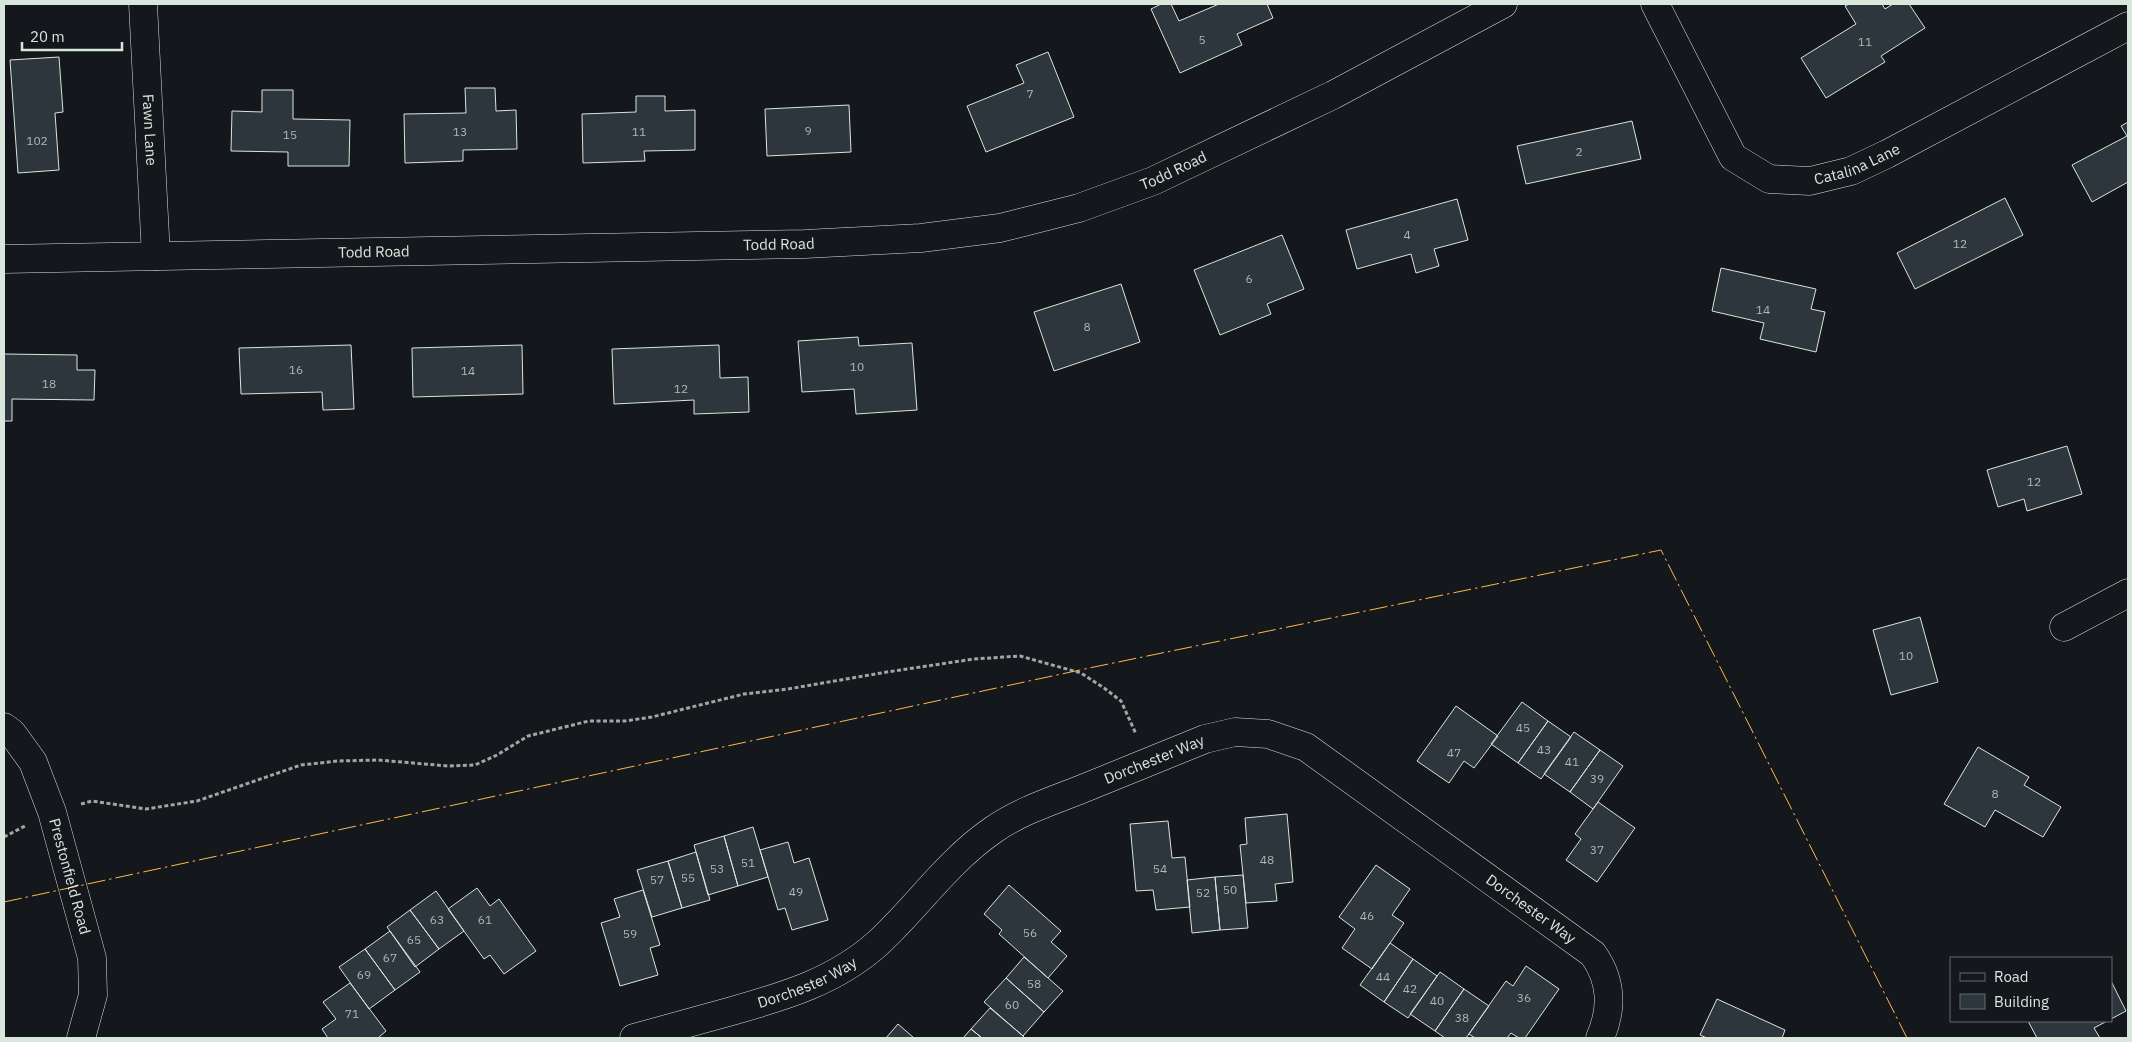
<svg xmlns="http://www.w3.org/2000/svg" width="2132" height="1042" viewBox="0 0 2132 1042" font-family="'IBM Plex Sans',sans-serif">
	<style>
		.building { fill: #2c363c; stroke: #d8e6dc }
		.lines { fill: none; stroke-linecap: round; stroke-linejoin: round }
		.street-casing { stroke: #d8e6dc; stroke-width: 29 }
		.path { stroke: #9da8a2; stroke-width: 3; stroke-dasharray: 4 2.5; stroke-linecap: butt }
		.street { stroke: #14181c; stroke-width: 28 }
		.power { stroke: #ffb74d; stroke-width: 1; stroke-dasharray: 18 4 2.5 4; stroke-linecap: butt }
		.labels { text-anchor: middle; stroke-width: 4; stroke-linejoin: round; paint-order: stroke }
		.number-label { font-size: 12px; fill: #adbab4 }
		.street-label { font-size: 15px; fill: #d8e6dc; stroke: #14181c }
	</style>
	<rect width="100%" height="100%" fill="#14181c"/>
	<path class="building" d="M 1161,4 L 1171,4 L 1179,21 L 1219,4 L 1267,4 L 1273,18 L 1237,34 L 1242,45 L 1180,73 L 1151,9 Z
		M 1849,4 L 1882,4 L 1885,9 L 1893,4 L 1909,4 L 1925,28 L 1881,56 L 1885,62 L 1826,98 L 1801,58 L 1856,24 L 1845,6 Z
		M 1048,52 L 1074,117 L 986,152 L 967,106 L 1024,83 L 1016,65 Z
		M 59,57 L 63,112 L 55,113 L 59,170 L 18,173 L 10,60 Z
		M 465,88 L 495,88 L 496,111 L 516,110 L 517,149 L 463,150 L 463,161 L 405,163 L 404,114 L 466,113 Z
		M 262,90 L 293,90 L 293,119 L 350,120 L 349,166 L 288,166 L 288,152 L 231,151 L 232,111 L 262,112 Z
		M 636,96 L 665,96 L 665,111 L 695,110 L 695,150 L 644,151 L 645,161 L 583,163 L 582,114 L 636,112 Z
		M 849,105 L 851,152 L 767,156 L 765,109 Z
		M 1632,121 L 1641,159 L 1526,184 L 1517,146 Z
		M 2128,122 L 2128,182 L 2092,202 L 2072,165 L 2127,136 L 2121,126 Z
		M 2005,198 L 2023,235 L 1915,289 L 1897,253 Z
		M 1457,199 L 1468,240 L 1434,249 L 1439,266 L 1416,273 L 1411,254 L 1357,269 L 1346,230 Z
		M 1282,235 L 1304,289 L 1267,304 L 1271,314 L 1220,335 L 1194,270 Z
		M 1721,268 L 1816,289 L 1811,309 L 1825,312 L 1816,352 L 1760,339 L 1764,323 L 1712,311 Z
		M 1121,284 L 1140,342 L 1054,371 L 1034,312 Z
		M 858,337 L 859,346 L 912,343 L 917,410 L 856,414 L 854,389 L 802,392 L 798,341 Z
		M 351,345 L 354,409 L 323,410 L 322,392 L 241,394 L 239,348 Z
		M 522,345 L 523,394 L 413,397 L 412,348 Z
		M 719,345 L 720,378 L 748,377 L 749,412 L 694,414 L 694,400 L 614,404 L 612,349 Z
		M 4,354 L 77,355 L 77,370 L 95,370 L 94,400 L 12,399 L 12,421 L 4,421 Z
		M 2067,446 L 2082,494 L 2027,511 L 2024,499 L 1998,507 L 1987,470 Z
		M 1920,617 L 1938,682 L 1891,695 L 1873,630 Z
		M 1522,702 L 1548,721 L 1518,763 L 1491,744 Z
		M 1456,706 L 1498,736 L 1474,768 L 1464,761 L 1449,783 L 1417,761 Z
		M 1548,721 L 1571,737 L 1541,779 L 1518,763 Z
		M 1574,732 L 1600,750 L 1570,792 L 1544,774 Z
		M 1978,747 L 2029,777 L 2024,785 L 2061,807 L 2043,837 L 1995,810 L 1985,827 L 1944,804 Z
		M 1600,750 L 1623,766 L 1593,809 L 1570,792 Z
		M 1598,802 L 1635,828 L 1597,882 L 1566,860 L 1581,839 L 1575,834 Z
		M 1287,814 L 1293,882 L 1275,884 L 1277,901 L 1246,903 L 1240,845 L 1247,844 L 1245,818 Z
		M 1168,821 L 1172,858 L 1185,857 L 1190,907 L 1156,910 L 1153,890 L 1136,891 L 1130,824 Z
		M 753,827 L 768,877 L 738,886 L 724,836 Z
		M 724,836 L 738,886 L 708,895 L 694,845 Z
		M 788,842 L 794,863 L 809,858 L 828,920 L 792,930 L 785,908 L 778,910 L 760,850 Z
		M 696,852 L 710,900 L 682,908 L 668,861 Z
		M 668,861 L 682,908 L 652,917 L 637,870 Z
		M 1376,865 L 1410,889 L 1392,915 L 1404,923 L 1372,969 L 1342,948 L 1355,929 L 1339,917 Z
		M 1243,875 L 1248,928 L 1220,930 L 1215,877 Z
		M 1215,877 L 1220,930 L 1192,933 L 1187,880 Z
		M 1009,885 L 1061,931 L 1051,942 L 1067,956 L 1048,978 L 999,934 L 1002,930 L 984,914 Z
		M 477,888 L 490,906 L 499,899 L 536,951 L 504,974 L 490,955 L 484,959 L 448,909 Z
		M 643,890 L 660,945 L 650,948 L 658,975 L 620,986 L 601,923 L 620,917 L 614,899 Z
		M 436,891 L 464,931 L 439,949 L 410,910 Z
		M 410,910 L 439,949 L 415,967 L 387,927 Z
		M 390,931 L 420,972 L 395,990 L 365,949 Z
		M 1390,943 L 1413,959 L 1384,1002 L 1360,985 Z
		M 365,949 L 395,990 L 369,1009 L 339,967 Z
		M 1024,957 L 1063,991 L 1044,1012 L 1006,978 Z
		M 1413,959 L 1437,976 L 1408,1018 L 1384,1002 Z
		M 1526,966 L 1559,989 L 1525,1038 L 1519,1038 L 1511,1033 L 1507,1038 L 1475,1038 L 1469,1034 L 1506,981 L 1513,986 Z
		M 1440,972 L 1464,989 L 1435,1031 L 1410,1014 Z
		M 1006,978 L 1044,1012 L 1023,1036 L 984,1002 Z
		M 2111,981 L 2126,1011 L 2111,1019 Z
		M 350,983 L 386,1031 L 378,1038 L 328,1038 L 322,1029 L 336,1019 L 323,1002 Z
		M 1464,989 L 1489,1006 L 1466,1038 L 1445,1038 L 1435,1031 Z
		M 1717,999 L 1785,1030 L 1782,1038 L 1707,1038 L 1700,1035 Z
		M 990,1008 L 1023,1036 L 1025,1038 L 982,1038 L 971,1029 Z
		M 2028,1021 L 2107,1021 L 2094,1028 L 2100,1038 L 2037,1038 Z
		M 898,1024 L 914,1038 L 886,1038 Z
		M 971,1029 L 982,1038 L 963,1038 Z"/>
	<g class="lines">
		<defs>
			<g id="street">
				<path id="s1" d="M 143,4 L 156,256"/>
				<path id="s2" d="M 1655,4 L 1733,157 L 1769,179 L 1810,181 L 1851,171 L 1887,154 L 2128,26"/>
				<path id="s3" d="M 4,259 L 805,244 L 921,238 L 1000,228 L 1079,208 L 1153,181 L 1333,95 L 1503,4"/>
				<path d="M 2064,627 L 2128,593"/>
				<path id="s4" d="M 4,727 L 12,733 L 33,762 L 52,812 L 92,958 L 93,995 L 81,1038"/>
				<path id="s5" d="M 634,1038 C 667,1029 700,1020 732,1011 C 785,996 836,981 878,943 C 918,906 948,861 993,830 C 1020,811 1052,801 1082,789 C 1123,772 1164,756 1205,739 L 1235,732 L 1268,734 L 1306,747 L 1593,954 C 1612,981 1613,1008 1600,1038"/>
			</g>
		</defs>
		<use href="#street" class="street-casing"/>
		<path class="path" d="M 81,804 L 92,801 L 146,809 L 197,801 L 301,765 L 338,761 L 378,760 L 448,766 L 475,765 L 497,755 L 528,736 L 589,721 L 625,721 L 652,717 L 744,694 L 788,689 L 887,672 L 974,659 L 1020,656 L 1081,673 L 1104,688 L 1121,701 L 1136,734
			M 4,837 L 25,826"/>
		<use href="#street" class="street"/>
		<path class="power" d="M 4,902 L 1094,667 L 1661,550 L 1907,1038"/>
	</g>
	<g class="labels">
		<g class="number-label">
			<text x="1202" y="44">5</text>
			<text x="1865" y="46">11</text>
			<text x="1030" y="98">7</text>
			<text x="808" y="135">9</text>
			<text x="460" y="136">13</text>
			<text x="639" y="136">11</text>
			<text x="290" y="139">15</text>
			<text x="37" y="145">102</text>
			<text x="1579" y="156">2</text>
			<text x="1407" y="239">4</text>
			<text x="1960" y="248">12</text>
			<text x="1249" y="283">6</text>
			<text x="1763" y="314">14</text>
			<text x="1087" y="331">8</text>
			<text x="857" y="371">10</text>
			<text x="296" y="374">16</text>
			<text x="468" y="375">14</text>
			<text x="49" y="388">18</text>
			<text x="681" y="393">12</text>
			<text x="2034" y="486">12</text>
			<text x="1906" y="660">10</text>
			<text x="1523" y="732">45</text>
			<text x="1544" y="754">43</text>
			<text x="1454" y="757">47</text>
			<text x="1572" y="766">41</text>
			<text x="1597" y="783">39</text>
			<text x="1995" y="798">8</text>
			<text x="1597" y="854">37</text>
			<text x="1267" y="864">48</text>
			<text x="748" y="867">51</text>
			<text x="717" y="873">53</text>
			<text x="1160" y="873">54</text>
			<text x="688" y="882">55</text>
			<text x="657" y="884">57</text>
			<text x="1230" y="894">50</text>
			<text x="796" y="896">49</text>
			<text x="1203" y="897">52</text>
			<text x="1367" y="920">46</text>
			<text x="437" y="924">63</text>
			<text x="485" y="924">61</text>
			<text x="1030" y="937">56</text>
			<text x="630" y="938">59</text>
			<text x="414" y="944">65</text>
			<text x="390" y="962">67</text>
			<text x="364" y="979">69</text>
			<text x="1383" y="981">44</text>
			<text x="1034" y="988">58</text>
			<text x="1410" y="993">42</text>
			<text x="1524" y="1002">36</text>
			<text x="1437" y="1005">40</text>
			<text x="1012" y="1009">60</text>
			<text x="352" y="1018">71</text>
			<text x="1462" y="1022">38</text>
		</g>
		<g class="street-label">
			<text dy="5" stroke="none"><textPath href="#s1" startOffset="126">Fawn Lane</textPath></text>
			<text dy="5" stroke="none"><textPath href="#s2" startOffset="305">Catalina Lane</textPath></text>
			<text dy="5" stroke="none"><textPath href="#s3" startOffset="1180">Todd Road</textPath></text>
			<text dy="5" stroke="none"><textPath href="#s3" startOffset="775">Todd Road</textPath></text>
			<text dy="5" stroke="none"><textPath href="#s3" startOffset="370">Todd Road</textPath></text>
			<text dy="5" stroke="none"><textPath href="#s5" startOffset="602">Dorchester Way</textPath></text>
			<text dy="5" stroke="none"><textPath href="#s4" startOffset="166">Prestonfield Road</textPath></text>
			<text dy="5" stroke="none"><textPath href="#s5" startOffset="1038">Dorchester Way</textPath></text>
			<text dy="5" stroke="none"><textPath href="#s5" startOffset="182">Dorchester Way</textPath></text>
		</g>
	</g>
	<rect width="2132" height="1042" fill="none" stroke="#d8e6dc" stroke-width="10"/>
	<rect x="1950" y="957" width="162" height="65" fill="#14181c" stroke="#626a69"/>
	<rect x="1960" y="973" width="25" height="8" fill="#14181c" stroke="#626a69"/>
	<text x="1994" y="982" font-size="15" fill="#d8e6dc">Road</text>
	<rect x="1960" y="994" width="25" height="15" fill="#2c363c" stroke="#626a69"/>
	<text x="1994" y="1007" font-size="15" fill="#d8e6dc">Building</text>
	<path d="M22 42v8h100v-8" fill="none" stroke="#d8e6dc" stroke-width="2.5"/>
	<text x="30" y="42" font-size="15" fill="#d8e6dc" stroke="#14181c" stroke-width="4" paint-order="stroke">20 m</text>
</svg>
